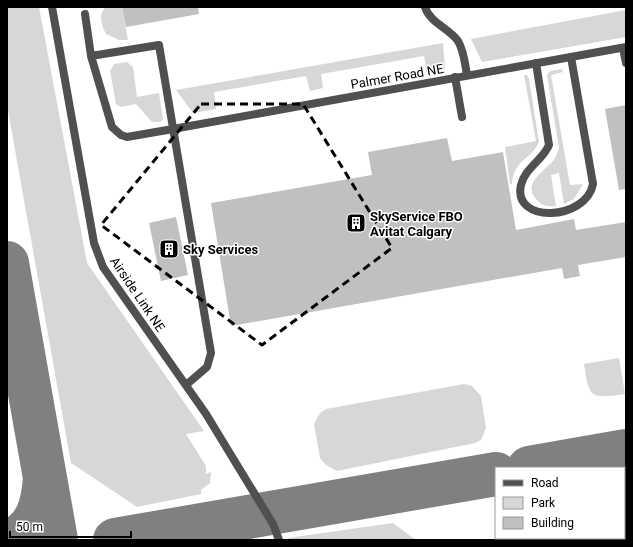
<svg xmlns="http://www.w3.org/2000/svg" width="633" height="547" viewBox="0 0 633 547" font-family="Roboto,sans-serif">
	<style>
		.green { fill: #d7d7d7 }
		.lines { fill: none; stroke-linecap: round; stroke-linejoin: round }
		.taxiway { stroke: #808080; stroke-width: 44 }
		.building { fill: #c0c0c0 }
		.lane { stroke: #505050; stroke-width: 8 }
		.street { stroke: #505050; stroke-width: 8 }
		.marked { fill: none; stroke: #000; stroke-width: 3; stroke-dasharray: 8 5; stroke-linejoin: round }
		.labels { text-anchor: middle; stroke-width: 3; stroke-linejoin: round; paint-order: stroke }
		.street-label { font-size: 13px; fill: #000; stroke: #fff }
		.poi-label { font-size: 13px; font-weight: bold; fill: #000; stroke: #fff; text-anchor: start }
	</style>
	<rect width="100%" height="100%" fill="#fff"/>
	<path class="green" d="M 7,7 L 39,7 L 87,263 L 204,431 L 186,434 L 206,466 L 206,474 L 211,472 L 210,483 L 201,490 L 201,494 L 137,507 L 71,463 L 7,105 Z
		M 106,7 L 122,7 L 128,40 L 119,40 L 106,34 C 102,26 97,15 106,7 Z
		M 626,10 L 626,37 L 482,62 L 471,39 Z
		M 443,43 L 445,69 L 427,72 L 424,56 L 321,74 L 323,88 L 310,91 L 306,76 L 214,92 L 216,109 L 193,113 L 176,90 Z
		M 127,62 L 133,67 L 137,97 L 159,93 L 163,119 L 161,122 L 152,122 L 136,104 L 121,107 L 116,104 L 110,71 L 114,64 Z
		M 562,69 L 563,72 L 551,75 L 570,185 L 583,184 L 574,199 L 564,204 L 559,173 L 551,175 L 556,206 C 549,207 542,206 538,201 C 521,185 542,173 552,162 C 556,158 557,153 559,148 L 547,75 L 550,71 Z
		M 524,75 L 527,75 L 529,79 L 539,142 C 532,159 514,159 512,184 L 510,184 L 505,147 L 536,141 Z
		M 619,358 L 625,394 C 590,399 589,398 584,364 Z
		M 464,384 L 472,386 L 481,396 L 486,428 L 481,440 L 475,443 L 337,471 L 326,465 L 320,458 L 314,424 L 320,413 L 326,409 Z
		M 624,507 L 626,507 L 626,540 L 523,540 L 524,538 L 624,538 Z
		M 393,523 L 416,540 L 289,540 L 288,538 Z"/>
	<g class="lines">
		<path class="taxiway" d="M 7,263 L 56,540
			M 529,468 L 626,451
			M 13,540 C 38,527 43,504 45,478
			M 115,540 L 496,474"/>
	</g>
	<path class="building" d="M 122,7 L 198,7 L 199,14 L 126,27 Z
		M 626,105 L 626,189 L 619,190 L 605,109 Z
		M 447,138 L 452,161 L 503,152 L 516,230 L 574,219 L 576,230 L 626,222 L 626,257 L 578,265 L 580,276 L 564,279 L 562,268 L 231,326 L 211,203 L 372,175 L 368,152 Z
		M 176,217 L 188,275 L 161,281 L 149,223 Z"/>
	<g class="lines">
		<path class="lane" d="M 52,7 L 94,243 L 103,267 L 206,414 L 273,524 L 279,540
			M 425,7 C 430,23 449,28 458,41 C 464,51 465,64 467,75
			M 85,14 L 91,56 L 112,127 L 121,135 L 127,137 L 173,129
			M 623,48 L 626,63
			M 91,56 L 159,45 L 211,353 L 207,367 L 186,385
			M 536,63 L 549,145 C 543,160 525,168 521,185 C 512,224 586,221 593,184 L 571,57
			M 455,77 L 462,117"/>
		<path class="street" d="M 173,129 L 626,47"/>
	</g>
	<path class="marked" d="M 201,104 L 303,104 L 392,248 L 262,345 L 101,225 Z"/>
	<defs>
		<symbol id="building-square" viewBox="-11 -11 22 22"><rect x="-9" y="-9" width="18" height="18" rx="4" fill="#000" stroke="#fff"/><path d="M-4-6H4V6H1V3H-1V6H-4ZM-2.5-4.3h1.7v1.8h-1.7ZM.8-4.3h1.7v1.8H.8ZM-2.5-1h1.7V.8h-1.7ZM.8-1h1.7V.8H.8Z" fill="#fff"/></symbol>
	</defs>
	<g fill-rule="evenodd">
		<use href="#building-square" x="345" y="212" width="22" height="22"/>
		<use href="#building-square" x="158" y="238" width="22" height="22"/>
	</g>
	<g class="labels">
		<g class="street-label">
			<text transform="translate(397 76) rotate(-10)" y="5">Palmer Road NE</text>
			<text transform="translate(138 294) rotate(56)" y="5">Airside Link NE</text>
		</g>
		<g class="poi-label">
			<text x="370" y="221">SkyService FBO<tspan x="370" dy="15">Avitat Calgary</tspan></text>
			<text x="183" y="254">Sky Services</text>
		</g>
	</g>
	<rect width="633" height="547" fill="none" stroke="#000000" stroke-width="16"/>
	<rect x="495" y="467" width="130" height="72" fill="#ffffff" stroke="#999999"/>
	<rect x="503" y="480" width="20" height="6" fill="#505050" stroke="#999999"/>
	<text x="531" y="487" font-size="12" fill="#000000">Road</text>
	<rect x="503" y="497" width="20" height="12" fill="#d7d7d7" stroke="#999999"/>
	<text x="531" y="507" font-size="12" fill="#000000">Park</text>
	<rect x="503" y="517" width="20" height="12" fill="#c0c0c0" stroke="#999999"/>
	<text x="531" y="527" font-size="12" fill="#000000">Building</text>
	<path d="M10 531v6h121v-6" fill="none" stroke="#000000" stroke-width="2"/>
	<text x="16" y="531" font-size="12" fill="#000000" stroke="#ffffff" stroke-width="3" paint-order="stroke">50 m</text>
</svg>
